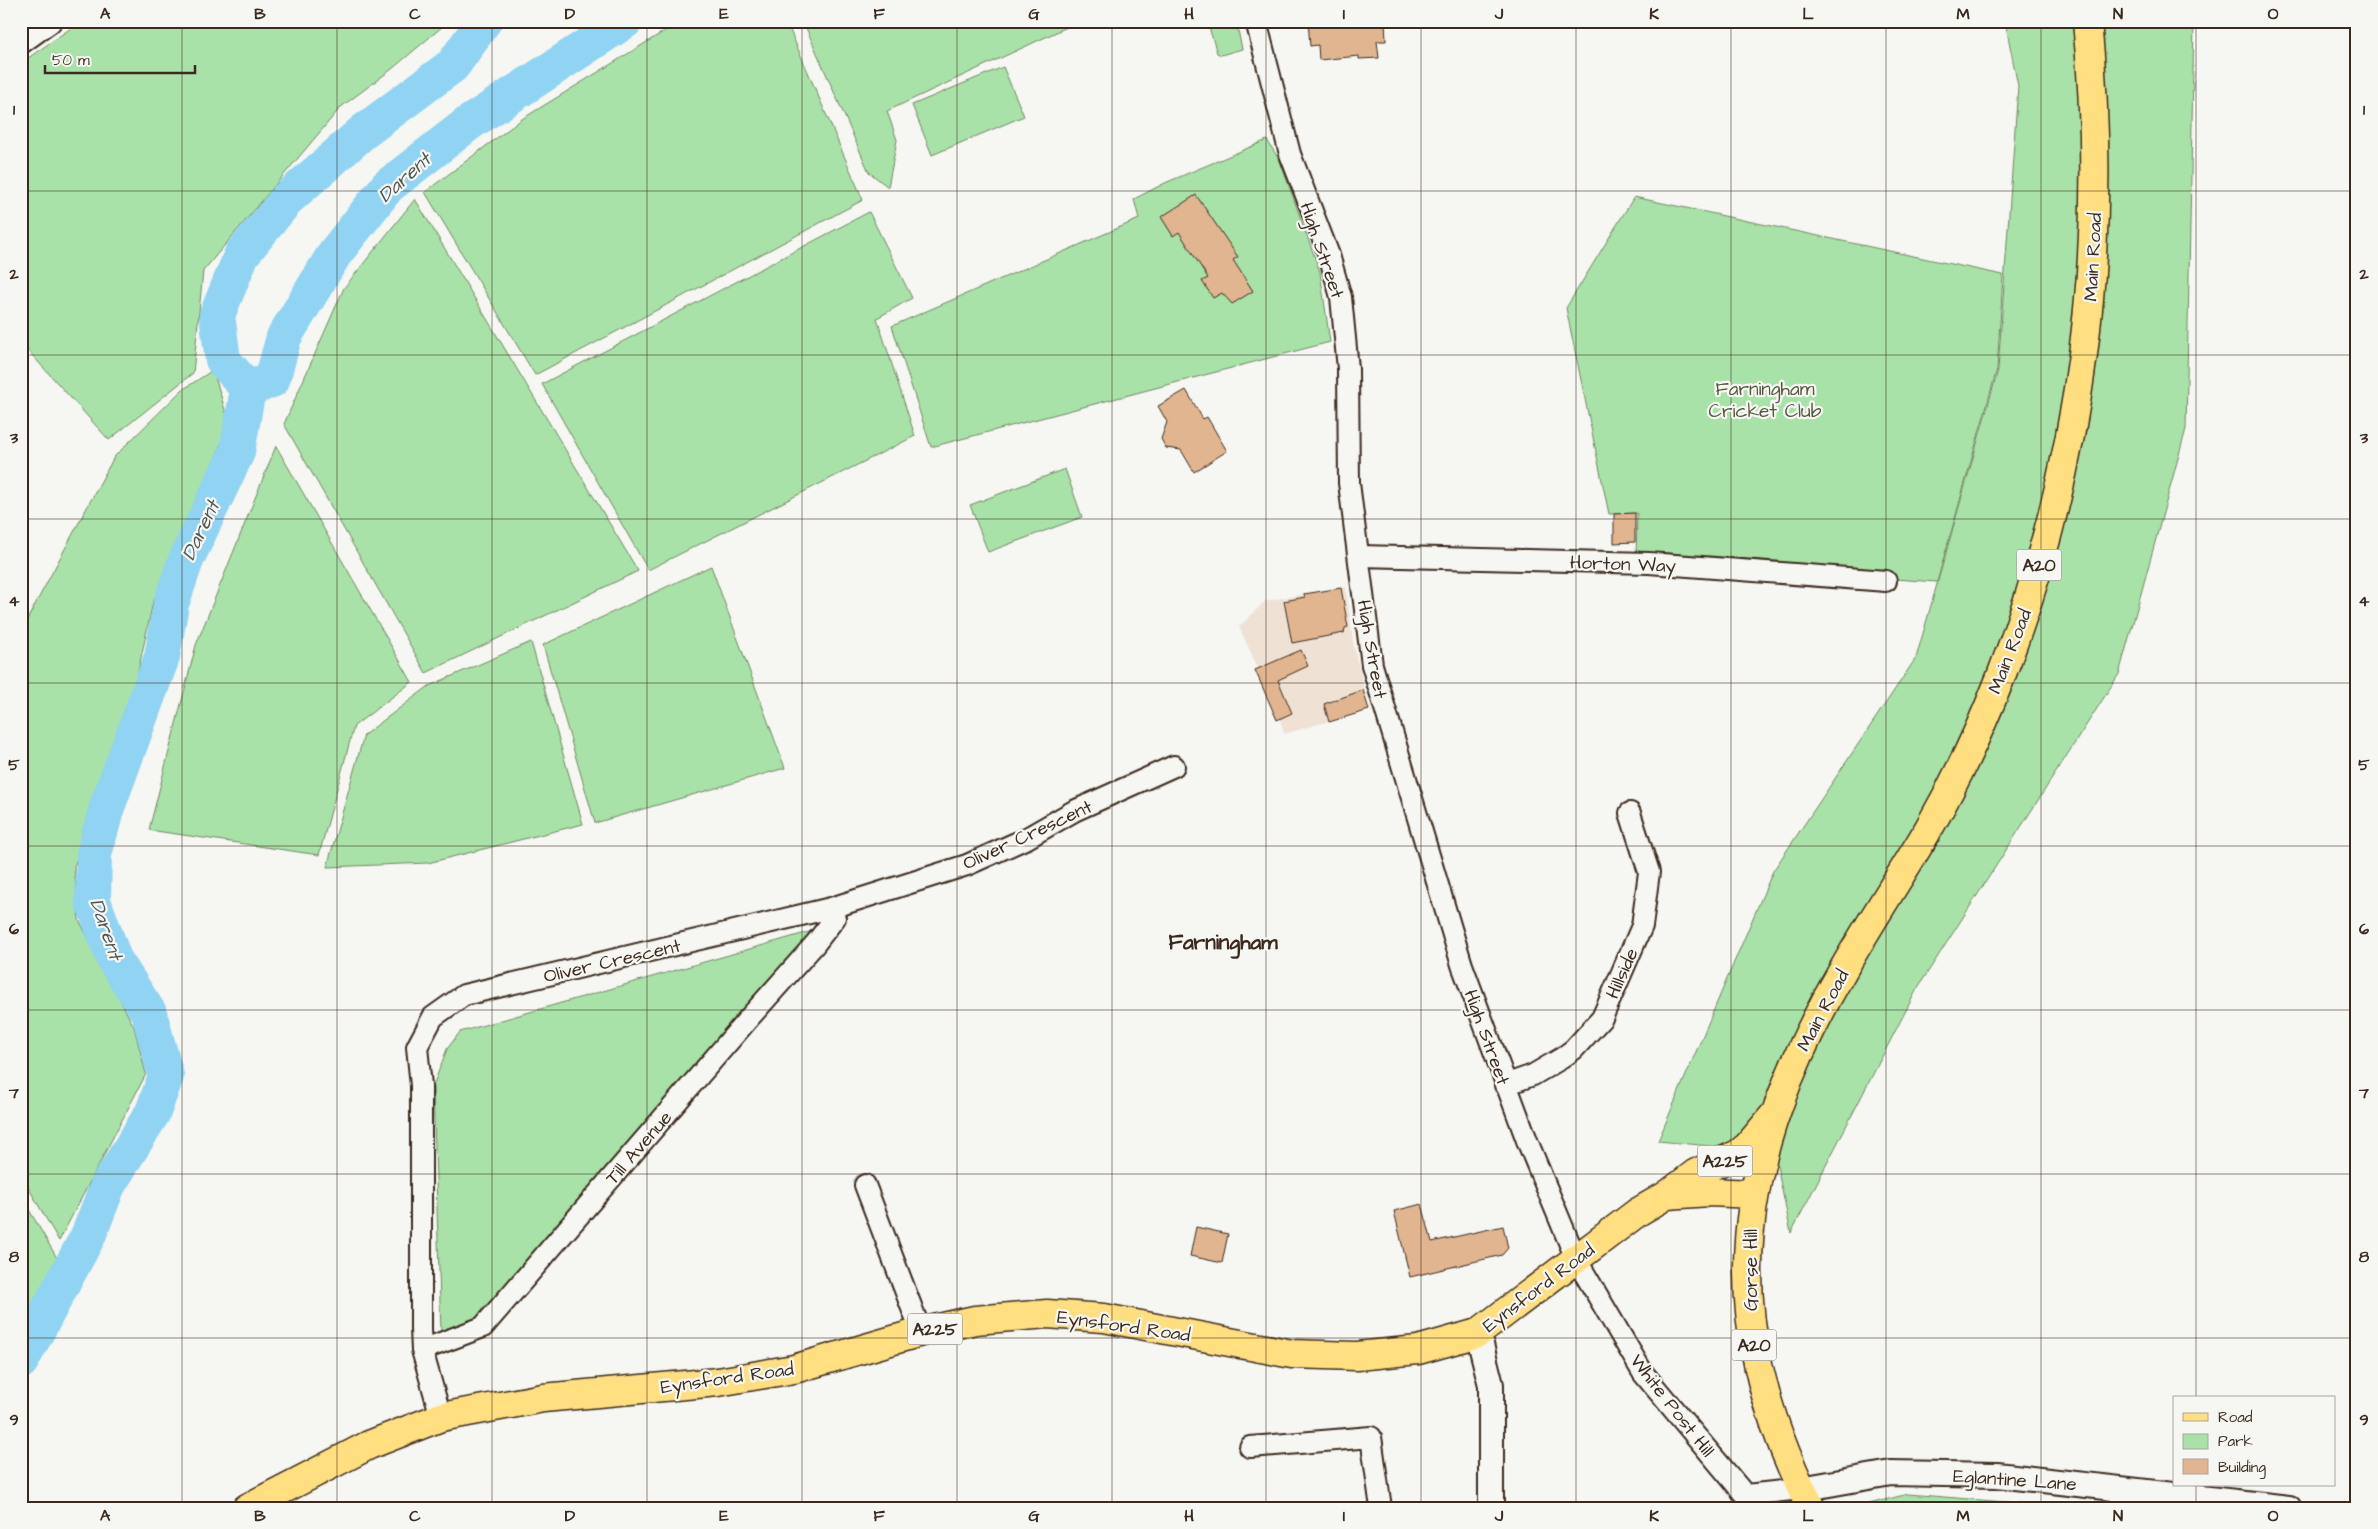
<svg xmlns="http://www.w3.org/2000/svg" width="2378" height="1529" viewBox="0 0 2378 1529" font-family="'Architects Daughter',sans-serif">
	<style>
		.built { fill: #efe2d5 }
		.green { fill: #a8e2a8; stroke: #728663 }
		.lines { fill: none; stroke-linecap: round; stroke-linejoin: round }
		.river { stroke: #90d3f2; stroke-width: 36 }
		.building { fill: #e0b590; stroke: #3b2a1e }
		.minor-casing { stroke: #3b2a1e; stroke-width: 24 }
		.tertiary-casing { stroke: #3b2a1e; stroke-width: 28 }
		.primary-casing { stroke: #3b2a1e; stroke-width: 31 }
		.minor { stroke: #f6f6f2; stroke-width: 20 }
		.tertiary { stroke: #f6f6f2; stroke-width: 24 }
		.primary { stroke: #ffdf80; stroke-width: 28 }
		.grid { fill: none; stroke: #3b2a1e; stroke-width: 1; stroke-opacity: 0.55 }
		.labels { text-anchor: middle; stroke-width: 4.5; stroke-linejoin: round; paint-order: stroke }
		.shield { fill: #f6f6f2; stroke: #73675e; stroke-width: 1 }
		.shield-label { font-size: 18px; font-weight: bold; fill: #3b2a1e }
		.street-label { font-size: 19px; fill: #3b2a1e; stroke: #f6f6f2 }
		.park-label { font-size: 19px; fill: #565840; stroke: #f6f6f2 }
		.water-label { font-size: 20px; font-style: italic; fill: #505453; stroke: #f6f6f2 }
		.quarter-label { font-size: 21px; font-weight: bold; fill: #3b2a1e; stroke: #f6f6f2 }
		.neatline { fill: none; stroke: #3b2a1e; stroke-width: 2 }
		.grid-label { font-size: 16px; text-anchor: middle; font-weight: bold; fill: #3b2a1e }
	</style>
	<rect width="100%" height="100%" fill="#f6f6f2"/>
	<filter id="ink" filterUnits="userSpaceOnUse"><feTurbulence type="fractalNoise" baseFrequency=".02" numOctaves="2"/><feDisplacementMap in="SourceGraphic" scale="10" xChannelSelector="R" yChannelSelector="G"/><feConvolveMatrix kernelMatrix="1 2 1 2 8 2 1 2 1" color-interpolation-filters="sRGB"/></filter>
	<g filter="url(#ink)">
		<path class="built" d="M 1346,587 L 1353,642 L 1369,710 L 1284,734 L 1280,719 L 1277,720 L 1255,670 L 1258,668 L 1239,627 L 1265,601 Z"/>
		<path class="green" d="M 81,21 L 449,21 L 392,69 L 341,107 L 203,271 L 193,373 L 109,440 L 21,343 L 21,63 Z
			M 681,21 L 786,21 L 863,200 L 535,375 L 425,192 L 522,119 Z
			M 803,21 L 1080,21 L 887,111 L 897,140 L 888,187 L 869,172 Z
			M 1207,21 L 1236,21 L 1242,49 L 1221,55 L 1217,53 Z
			M 2005,21 L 2194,21 L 2186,429 L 2119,674 L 1917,989 L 1791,1233 L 1774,1152 L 1658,1141 L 1773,871 L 1916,658 L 1998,370 L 2018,86 Z
			M 1003,67 L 1024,116 L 932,155 L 912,105 Z
			M 1267,140 L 1280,161 L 1320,272 L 1330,342 L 931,447 L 892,326 L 1139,219 L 1134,199 L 1165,183 Z
			M 1634,197 L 2003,275 L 1997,369 L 1937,582 L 1636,561 L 1637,513 L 1609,514 L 1566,308 Z
			M 415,199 L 638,571 L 426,673 L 284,424 L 344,288 Z
			M 869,212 L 912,298 L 877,318 L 915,436 L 648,570 L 542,384 Z
			M 213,370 L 229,423 L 206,482 L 153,602 L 136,681 L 74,867 L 79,920 L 134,1027 L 146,1074 L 59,1241 L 21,1175 L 21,631 L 114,457 L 182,390 Z
			M 276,446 L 412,682 L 354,726 L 319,855 L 149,830 L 196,645 Z
			M 1065,469 L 1082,517 L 988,552 L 970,505 Z
			M 711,566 L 785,768 L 595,823 L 543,645 Z
			M 531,642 L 583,824 L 428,863 L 327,867 L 364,735 L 429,686 Z
			M 823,928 L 480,1325 L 463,1331 L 441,1332 L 433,1086 L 447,1049 L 460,1032 Z
			M 21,1196 L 57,1258 L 21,1333 Z
			M 1795,1483 L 1810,1508 L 1756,1508 Z
			M 1908,1494 L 2078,1508 L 1857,1507 Z"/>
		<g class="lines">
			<path class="river" d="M 248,389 L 272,380 L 284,337 L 335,253 L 388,186 L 469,123 L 625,21
				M 21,1361 L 88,1236 L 108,1185 L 153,1112 L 166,1076 L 149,1013 L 114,959 L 93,901 L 94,854 L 107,807 L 162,657 L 171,604 L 186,560 L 237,452 L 248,389 L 223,360 L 217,315 L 242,254 L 288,198 L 363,132 L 453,65 L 484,21"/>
		</g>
		<path class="building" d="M 1308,21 L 1385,21 L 1386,41 L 1377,41 L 1379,58 L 1359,59 L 1359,56 L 1319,60 L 1318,45 L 1310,46 Z
			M 1196,195 L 1238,257 L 1233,260 L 1253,291 L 1232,304 L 1222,293 L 1213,298 L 1202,281 L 1208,278 L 1179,232 L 1173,236 L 1161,217 Z
			M 1186,390 L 1203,419 L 1207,417 L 1227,451 L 1194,472 L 1181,450 L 1166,448 L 1161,439 L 1167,422 L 1158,406 Z
			M 1635,513 L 1635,542 L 1614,543 L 1614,514 Z
			M 1341,588 L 1348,627 L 1345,628 L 1344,633 L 1292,643 L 1284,601 L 1305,597 L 1304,594 Z
			M 1301,650 L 1308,666 L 1278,680 L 1292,713 L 1277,720 L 1255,670 Z
			M 1363,690 L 1369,710 L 1329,722 L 1324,704 Z
			M 1422,1204 L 1432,1242 L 1503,1226 L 1508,1248 L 1502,1255 L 1410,1277 L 1394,1211 Z
			M 1196,1227 L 1228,1234 L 1222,1263 L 1190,1256 Z"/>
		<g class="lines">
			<defs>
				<path id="minor" d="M 1256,21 L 1290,154 L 1329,255 L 1341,297 L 1348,369 L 1349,483 L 1372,665 L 1462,965 L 1528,1143 L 1576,1259 L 1643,1373 L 1756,1508
					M 1360,556 L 1649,563 L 1886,581
					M 1505,1085 L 1533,1075 L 1562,1058 L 1574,1049 L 1602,1018 L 1642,926 L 1649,872 L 1630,813
					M 865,1185 L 921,1332
					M 422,1350 L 483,1327 L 749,1018 L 815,944 L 835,918
					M 441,1417 L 422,1350 L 421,1329 L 421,1086 L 417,1047 L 433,1017 L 464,995 L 831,908 L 967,865 L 1027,838 L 1074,811 L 1174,766
					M 1250,1447 L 1371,1437 L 1381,1508
					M 1746,1495 L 1801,1489"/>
				<path id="tertiary" d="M 21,41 L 49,21
					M 1478,1333 L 1491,1385 L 1491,1508
					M 1801,1489 L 1891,1473 L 1997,1475 L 2289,1508"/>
				<path id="primary" d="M 1667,1195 L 1709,1192 L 1753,1194
					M 247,1508 L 369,1445 L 441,1417 L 543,1398 L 718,1382 L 794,1369 L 921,1332 L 975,1320 L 1047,1314 L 1104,1318 L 1292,1354 L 1357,1356 L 1418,1350 L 1478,1333 L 1638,1212 L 1667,1195 L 1696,1173 L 1738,1154 L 1748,1146 L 1774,1115
					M 1811,1508 C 1711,1312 1736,1155 1843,970 C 1870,922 1901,876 1929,828 C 1956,781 1980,730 2000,679 C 2083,465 2109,249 2087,21"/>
			</defs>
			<use href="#minor" class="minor-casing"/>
			<use href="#tertiary" class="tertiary-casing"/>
			<use href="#primary" class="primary-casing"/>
			<use href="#minor" class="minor"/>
			<use href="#tertiary" class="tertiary"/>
			<use href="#primary" class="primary"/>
		</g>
	</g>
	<path class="grid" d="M 182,21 L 182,1508M 337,21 L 337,1508M 492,21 L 492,1508M 647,21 L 647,1508M 802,21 L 802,1508M 957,21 L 957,1508M 1112,21 L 1112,1508M 1266,21 L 1266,1508M 1421,21 L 1421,1508M 1576,21 L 1576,1508M 1731,21 L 1731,1508M 1886,21 L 1886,1508M 2041,21 L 2041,1508M 2196,21 L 2196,1398M 21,191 L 2357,191M 21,355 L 2357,355M 21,519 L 2357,519M 21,683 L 2357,683M 21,846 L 2357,846M 21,1010 L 2357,1010M 21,1174 L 2357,1174M 21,1338 L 2357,1338M 2196,1485 L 2196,1508"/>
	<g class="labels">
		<g class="shield">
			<rect x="2016.5" y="549.5" width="45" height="31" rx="4"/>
			<rect x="1697.5" y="1145.5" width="55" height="31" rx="4"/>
			<rect x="907.5" y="1313.5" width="55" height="31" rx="4"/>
			<rect x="1731.5" y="1329.5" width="45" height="31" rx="4"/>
		</g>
		<g class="shield-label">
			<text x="2039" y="571">A20</text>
			<text x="1725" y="1167">A225</text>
			<text x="935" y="1335">A225</text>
			<text x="1754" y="1351">A20</text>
		</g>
		<g class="street-label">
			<text transform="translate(1323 250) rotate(71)" y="7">High Street</text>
			<text transform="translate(2092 257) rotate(-87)" y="7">Main Road</text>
			<text transform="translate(1623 563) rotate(2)" y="7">Horton Way</text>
			<text transform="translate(1373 649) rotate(80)" y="7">High Street</text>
			<text transform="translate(2009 651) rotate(-69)" y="7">Main Road</text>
			<text transform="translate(1027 834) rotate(-25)" y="7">Oliver Crescent</text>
			<text transform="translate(612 960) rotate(-13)" y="7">Oliver Crescent</text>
			<text transform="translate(1621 973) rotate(-66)" y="7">Hillside</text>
			<text transform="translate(1822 1010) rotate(-62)" y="7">Main Road</text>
			<text transform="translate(1488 1037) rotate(70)" y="7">High Street</text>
			<text transform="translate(638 1147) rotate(-49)" y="7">Till Avenue</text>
			<text transform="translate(1750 1270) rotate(-90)" y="7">Gorse Hill</text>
			<text transform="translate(1538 1287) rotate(-37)" y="7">Eynsford Road</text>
			<text transform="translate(1124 1325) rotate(8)" y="7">Eynsford Road</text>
			<text transform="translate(727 1377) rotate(-8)" y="7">Eynsford Road</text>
			<text transform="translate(1673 1405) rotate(52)" y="7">White Post Hill</text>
			<text transform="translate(2015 1479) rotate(4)" y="7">Eglantine Lane</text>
		</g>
		<g class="park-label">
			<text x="1765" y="395">Farningham<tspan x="1765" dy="22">Cricket Club</tspan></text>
		</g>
		<g class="water-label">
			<text transform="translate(404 177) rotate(-42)" y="7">Darent</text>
			<text transform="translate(200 530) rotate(-65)" y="7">Darent</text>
			<text transform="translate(107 929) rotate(71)" y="7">Darent</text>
		</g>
		<g class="quarter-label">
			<text x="1223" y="949">Farningham</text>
		</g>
	</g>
	<rect width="2378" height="1529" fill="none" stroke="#f6f6f2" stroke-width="55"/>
	<rect x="2173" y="1396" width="162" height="90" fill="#f6f6f2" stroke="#aba49d"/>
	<rect x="2183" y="1413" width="25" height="8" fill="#ffdf80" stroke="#aba49d"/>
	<text x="2218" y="1422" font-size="15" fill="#3b2a1e">Road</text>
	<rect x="2183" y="1434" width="25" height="15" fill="#a8e2a8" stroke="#aba49d"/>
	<text x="2218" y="1446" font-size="15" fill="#3b2a1e">Park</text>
	<rect x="2183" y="1459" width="25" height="15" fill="#e0b590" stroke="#aba49d"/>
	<text x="2218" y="1472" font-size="15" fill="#3b2a1e">Building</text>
	<path d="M45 65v8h150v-8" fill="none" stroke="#3b2a1e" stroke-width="2.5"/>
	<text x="52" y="65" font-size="15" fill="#3b2a1e" stroke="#f6f6f2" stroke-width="4" paint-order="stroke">50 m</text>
	<rect x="28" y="28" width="2322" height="1474" class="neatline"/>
	<g class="grid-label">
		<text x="105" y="19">A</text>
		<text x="260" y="19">B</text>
		<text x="415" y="19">C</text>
		<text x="570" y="19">D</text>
		<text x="724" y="19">E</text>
		<text x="879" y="19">F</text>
		<text x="1034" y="19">G</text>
		<text x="1189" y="19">H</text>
		<text x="1344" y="19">I</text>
		<text x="1499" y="19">J</text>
		<text x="1654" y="19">K</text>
		<text x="1808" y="19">L</text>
		<text x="1963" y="19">M</text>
		<text x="2118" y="19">N</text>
		<text x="2273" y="19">O</text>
		<text x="14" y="115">1</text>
		<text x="2364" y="115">1</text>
		<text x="14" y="279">2</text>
		<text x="2364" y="279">2</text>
		<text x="14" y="443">3</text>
		<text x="2364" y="443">3</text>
		<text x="14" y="606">4</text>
		<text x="2364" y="606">4</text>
		<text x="14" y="770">5</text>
		<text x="2364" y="770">5</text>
		<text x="14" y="934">6</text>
		<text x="2364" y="934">6</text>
		<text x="14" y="1098">7</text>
		<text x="2364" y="1098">7</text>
		<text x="14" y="1262">8</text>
		<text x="2364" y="1262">8</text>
		<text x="14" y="1425">9</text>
		<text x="2364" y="1425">9</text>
		<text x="105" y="1521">A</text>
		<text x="260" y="1521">B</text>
		<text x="415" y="1521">C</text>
		<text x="570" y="1521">D</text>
		<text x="724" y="1521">E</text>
		<text x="879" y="1521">F</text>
		<text x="1034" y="1521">G</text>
		<text x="1189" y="1521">H</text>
		<text x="1344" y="1521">I</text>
		<text x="1499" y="1521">J</text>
		<text x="1654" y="1521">K</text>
		<text x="1808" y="1521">L</text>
		<text x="1963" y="1521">M</text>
		<text x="2118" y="1521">N</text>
		<text x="2273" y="1521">O</text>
	</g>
</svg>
